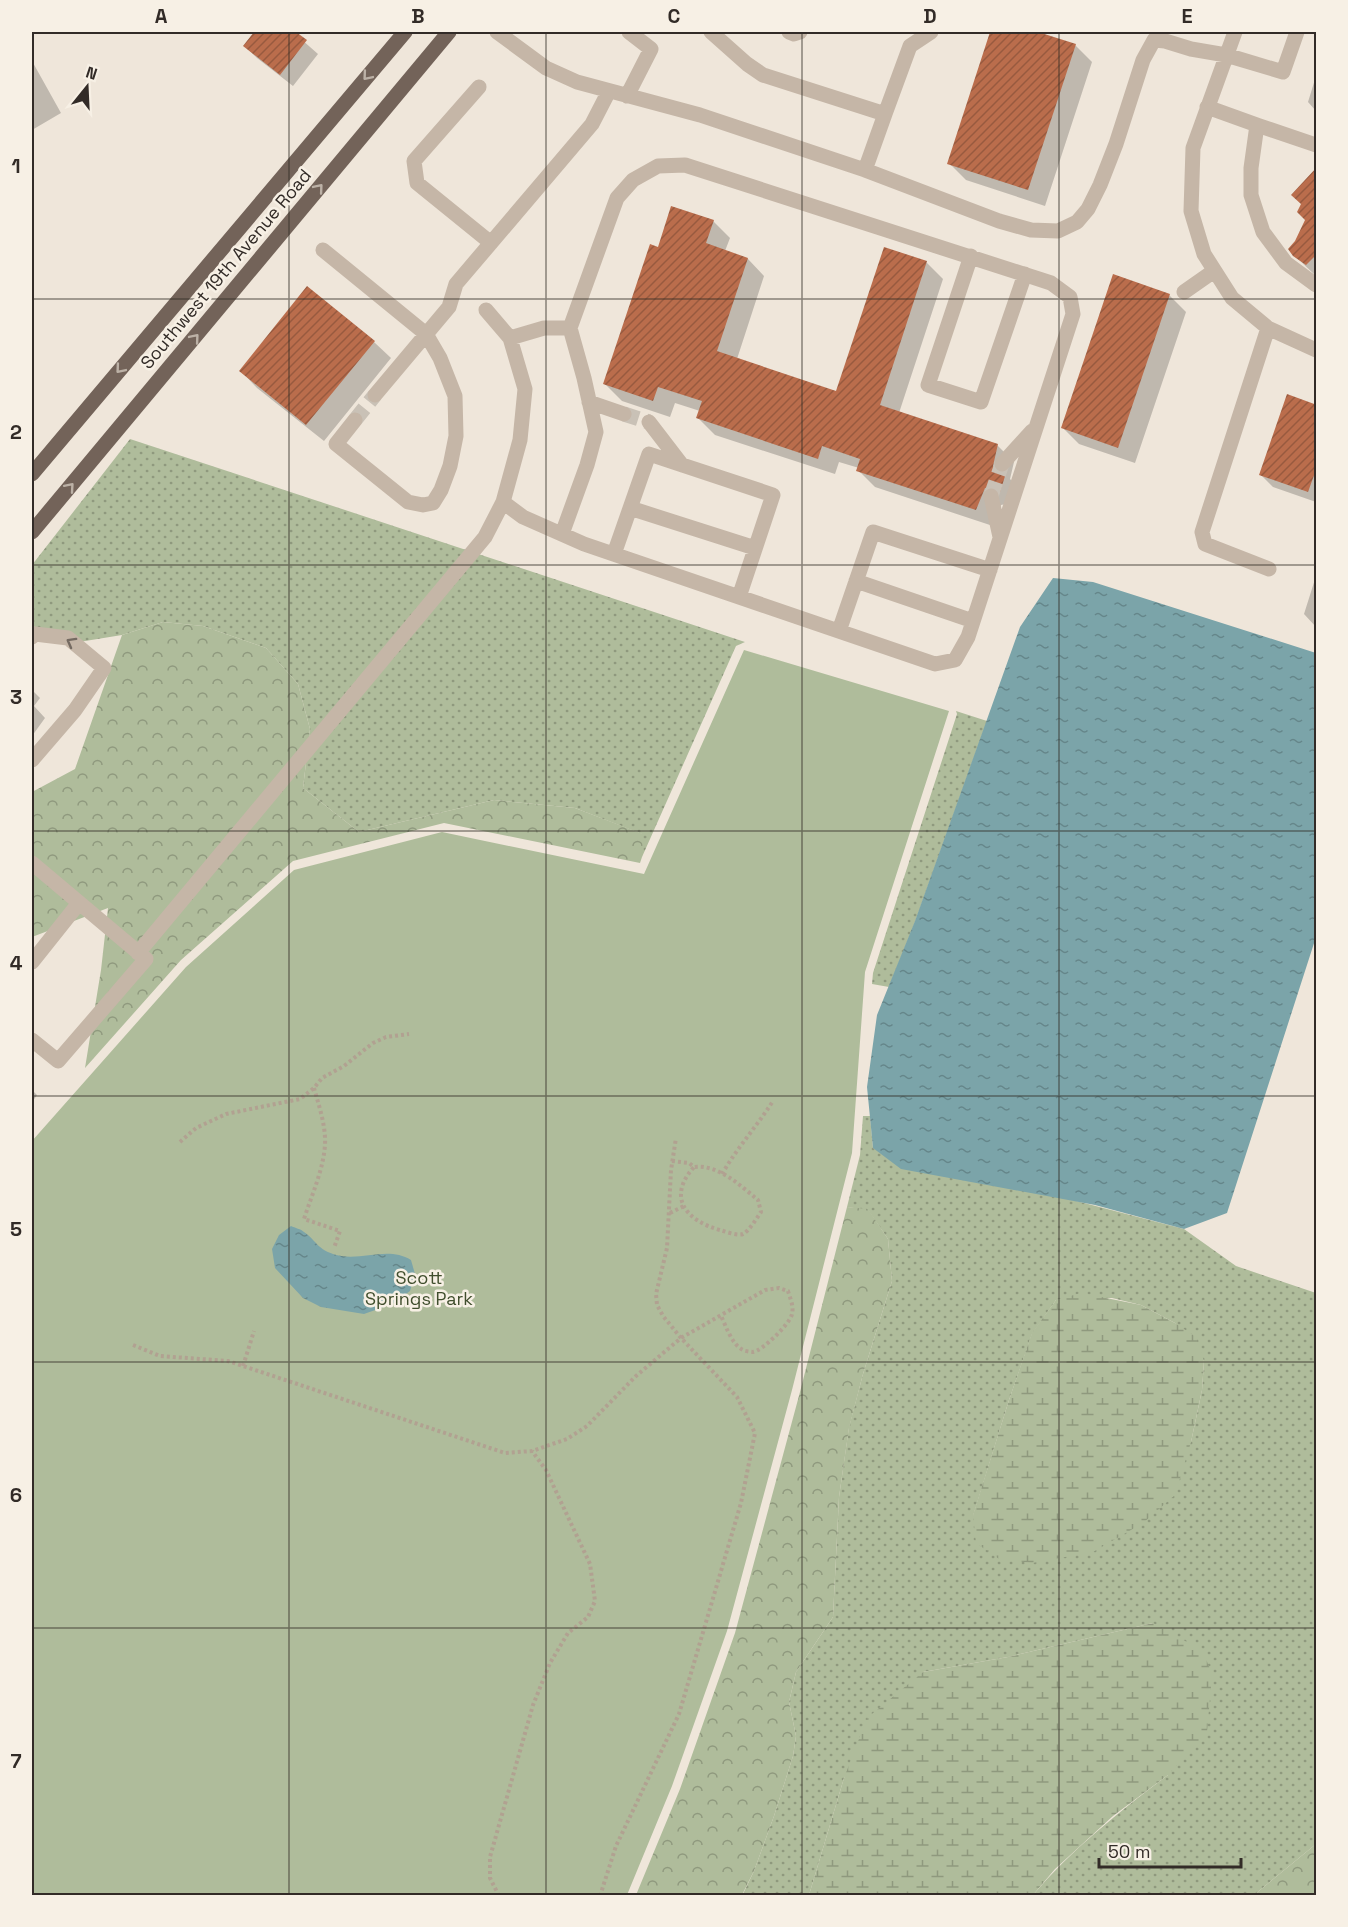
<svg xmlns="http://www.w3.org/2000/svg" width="1348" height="1927" viewBox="0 0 1348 1927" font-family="'Space Grotesk',sans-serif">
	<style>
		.grass { fill: url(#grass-dots); fill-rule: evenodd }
		.forest { fill: url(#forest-crowns) }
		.wetland { fill: url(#wetland-marsh) }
		.green { fill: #afbc9b }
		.water { fill: url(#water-ripples) }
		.shadow { fill: #0003 }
		.building { fill: url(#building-hatch) }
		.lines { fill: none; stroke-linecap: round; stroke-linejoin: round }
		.minor-tunnel { stroke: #c9c1b6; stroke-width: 15; stroke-dasharray: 15 8; stroke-linecap: butt }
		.path { stroke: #b1a191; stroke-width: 4; stroke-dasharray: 3 3; stroke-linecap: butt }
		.minor { stroke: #c5b6a7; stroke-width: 15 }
		.major { stroke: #736359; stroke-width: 15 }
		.oneway { stroke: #bcb1a6 }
		.oneway2 { stroke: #746a61 }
		.grid { fill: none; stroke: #322b27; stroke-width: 1.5; stroke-opacity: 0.55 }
		.labels { text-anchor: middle; stroke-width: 5; stroke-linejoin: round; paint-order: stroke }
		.street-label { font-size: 18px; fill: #322b27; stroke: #f7f0e5 }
		.park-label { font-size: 18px; fill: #404e2d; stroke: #f7f0e5 }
		.neatline { fill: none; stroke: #322b27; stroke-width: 2 }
		.grid-label { font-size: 20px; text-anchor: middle; font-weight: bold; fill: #322b27 }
	</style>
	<defs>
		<pattern id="grass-dots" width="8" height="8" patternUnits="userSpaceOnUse" patternTransform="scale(1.5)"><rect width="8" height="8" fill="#afbc9b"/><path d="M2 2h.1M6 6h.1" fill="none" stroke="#8f997e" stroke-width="1.8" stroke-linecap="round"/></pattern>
		<pattern id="forest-crowns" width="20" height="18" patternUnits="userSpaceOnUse" patternTransform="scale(1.5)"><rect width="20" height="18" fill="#afbc9b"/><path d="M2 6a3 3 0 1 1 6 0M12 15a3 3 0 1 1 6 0" fill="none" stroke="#8f997e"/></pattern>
		<pattern id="wetland-marsh" width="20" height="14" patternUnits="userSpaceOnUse" patternTransform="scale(1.5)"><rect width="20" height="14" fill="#afbc9b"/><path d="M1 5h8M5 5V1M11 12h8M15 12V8" fill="none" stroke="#8f997e"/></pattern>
		<pattern id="water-ripples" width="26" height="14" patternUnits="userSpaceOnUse" patternTransform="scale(1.5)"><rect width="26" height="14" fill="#7ba4a9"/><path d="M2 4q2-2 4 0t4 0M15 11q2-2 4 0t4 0" fill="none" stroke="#65868a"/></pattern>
		<pattern id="building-hatch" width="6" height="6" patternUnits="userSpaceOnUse" patternTransform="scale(1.5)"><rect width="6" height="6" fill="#ba6d4c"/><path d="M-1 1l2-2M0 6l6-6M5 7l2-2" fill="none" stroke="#985a3f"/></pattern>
	</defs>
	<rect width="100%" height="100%" fill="#efe6da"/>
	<path class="grass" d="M 130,439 L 745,642 L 736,646 L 642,857 L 642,834 L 575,808 L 494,800 L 359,832 L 303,788 L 310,729 L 298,684 L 266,648 L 203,626 L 163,622 L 122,635 L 79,642 L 32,626 L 32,565 Z
		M 956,711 L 987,721 L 915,922 L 889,987 L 872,984 L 873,973 L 957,714 Z
		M 863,1116 L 870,1116 L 873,1148 L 1184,1229 L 1236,1266 L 1316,1293 L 1316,1844 L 1254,1895 L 1033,1895 C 1072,1849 1120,1811 1168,1775 L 1153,1623 L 1008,1657 L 923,1672 L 844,1778 L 809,1895 L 742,1896 L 754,1871 L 774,1816 L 793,1756 L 796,1736 L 789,1702 L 796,1672 L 833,1617 L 839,1497 L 849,1427 L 863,1374 L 892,1281 L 888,1239 L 868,1210 L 847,1207 L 860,1155 ZM 1112,1298 L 1141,1305 L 1175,1323 L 1204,1361 L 1202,1390 L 1191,1442 L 973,1516 L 1009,1400 L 1032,1334 L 1056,1300 Z"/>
	<path class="forest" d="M 163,622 L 203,626 L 266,648 L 298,684 L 310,729 L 303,788 L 359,832 L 494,800 L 575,808 L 643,834 L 642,857 L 640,863 L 444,823 L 293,861 L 181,960 L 85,1068 L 101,970 L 108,908 L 32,937 L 32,792 L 75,769 L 122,635 Z
		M 847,1207 L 868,1209 L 888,1239 L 892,1281 L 863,1374 L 849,1428 L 839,1497 L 833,1617 L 796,1672 L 789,1702 L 796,1736 L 793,1756 L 774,1816 L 754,1871 L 742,1895 L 636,1895 L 680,1789 L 735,1633 L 800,1392 Z
		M 1316,1844 L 1316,1895 L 1254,1895 Z"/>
	<path class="wetland" d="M 1081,1293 L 1141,1305 L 1175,1323 L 1196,1337 L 1204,1361 L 1202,1390 L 1191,1442 L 1175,1495 L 1143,1523 L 1093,1552 L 1032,1563 L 999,1559 L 976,1543 L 973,1515 L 1009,1400 L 1032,1333 L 1056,1300 Z
		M 1153,1623 L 1203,1651 L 1212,1675 L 1207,1732 L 1168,1775 L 1113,1816 L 1055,1869 L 1033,1895 L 809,1895 L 844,1778 L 867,1718 L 923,1672 L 1008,1657 Z"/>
	<path class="green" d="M 744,650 L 949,711 L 865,972 L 852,1153 L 792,1390 L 727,1631 L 672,1786 L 627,1895 L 32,1896 L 32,1141 L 186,967 L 294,870 L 442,832 L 644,874 Z"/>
	<path class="water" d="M 1053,578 L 1093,582 L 1316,653 L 1316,937 L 1227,1213 L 1184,1229 L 1095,1205 L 901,1169 L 873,1148 L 867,1087 L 877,1015 L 915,921 L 1020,627 Z
		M 291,1226 C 295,1228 301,1229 304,1232 C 316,1240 316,1248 333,1254 C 359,1263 387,1245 411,1260 L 415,1274 L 410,1291 L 392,1304 L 364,1314 L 321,1307 L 303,1298 L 275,1268 L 272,1249 L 279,1235 Z"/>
	<path class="shadow" d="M 256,32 L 293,32 L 318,54 L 293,86 L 257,58 L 245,46 Z
		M 992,32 L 1033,32 L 1075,45 L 1092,62 L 1045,206 L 966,180 L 949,163 Z
		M 32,61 L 61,113 L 32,130 Z
		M 1316,76 L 1316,111 L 1308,102 Z
		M 1316,174 L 1316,276 L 1294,255 L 1297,242 L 1307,220 Z
		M 713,221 L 730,238 L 725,251 L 748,259 L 764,276 L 737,359 L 837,393 L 926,262 L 943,279 L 899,413 L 997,445 L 1014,462 L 1010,479 L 1022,491 L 1011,503 L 1001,505 L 993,526 L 875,487 L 858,470 L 859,468 L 839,462 L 835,474 L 715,435 L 698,418 L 700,411 L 675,403 L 670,417 L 622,401 L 605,384 L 659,249 Z
		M 1169,295 L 1186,312 L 1135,463 L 1079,444 L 1062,427 Z
		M 374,342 L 391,358 L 324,441 L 257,388 L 241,371 Z
		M 1316,406 L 1316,502 L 1273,487 L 1261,475 Z
		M 1316,576 L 1316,627 L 1304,614 Z
		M 32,690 L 40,698 L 34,706 L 45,718 L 32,736 Z
		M 32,1090 L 37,1095 L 32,1102 Z"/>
	<path class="building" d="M 254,32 L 296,32 L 307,40 L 280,75 L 243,46 Z
		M 990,32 L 1038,32 L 1076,44 L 1028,190 L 947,164 Z
		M 1317,167 L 1317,254 L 1306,265 L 1293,256 L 1288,249 L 1295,241 L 1305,220 L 1297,212 L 1301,204 L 1291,195 Z
		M 671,206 L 714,220 L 706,243 L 748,258 L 717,351 L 836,391 L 884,247 L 927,261 L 880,405 L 998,444 L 993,466 L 999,473 L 1006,473 L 1000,492 L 993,487 L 985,488 L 976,510 L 856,471 L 860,459 L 822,446 L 818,459 L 696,418 L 702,401 L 658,387 L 653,401 L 603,384 L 650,244 L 658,247 Z
		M 1113,274 L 1170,294 L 1118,448 L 1061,428 Z
		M 307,286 L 375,341 L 306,425 L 239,371 Z
		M 1287,394 L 1317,405 L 1317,467 L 1308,492 L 1259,475 Z"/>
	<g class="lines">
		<path class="minor-tunnel" d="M 624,414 L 649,422
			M 355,420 L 375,395
			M 991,496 L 1002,464"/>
		<path class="path" d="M 314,1088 C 319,1106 326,1126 325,1145 C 323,1171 312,1194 304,1219 L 340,1231 L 334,1248
			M 180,1142 L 196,1128 L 226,1114 L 300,1099 L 314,1088 L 322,1078 L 344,1066 L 373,1043 L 386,1037 L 409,1034
			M 672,1161 L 689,1163 L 694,1167 C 666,1198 687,1221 720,1230 C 727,1232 737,1236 743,1234 C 750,1230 756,1219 761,1212 L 758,1200 C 741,1186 718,1164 694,1167
			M 722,1174 C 737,1148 757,1126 773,1101
			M 670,1213 L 684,1206
			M 133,1345 L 160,1356 L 228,1361 L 505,1453 L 532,1451 L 567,1439 L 587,1426 L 636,1376 L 681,1338 L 663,1316 L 657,1305 L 656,1294 L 667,1248 L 671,1170 L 676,1138
			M 243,1366 L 254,1331
			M 499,1896 L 490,1878 L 490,1857 L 533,1705 L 550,1663 L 568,1633 L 588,1617 L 595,1601 L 590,1564 L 546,1470 L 532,1451
			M 600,1896 L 616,1846 L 679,1714 L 741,1503 L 755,1433 L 737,1397 L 681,1338 L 765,1290 L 779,1288 L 788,1291 C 790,1298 794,1306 792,1314 C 790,1324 762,1351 753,1352 C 752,1352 744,1351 743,1350 C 732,1345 726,1326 721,1316"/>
		<path class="minor" d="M 497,32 L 546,68 L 577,82 L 700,115 L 865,170 L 999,221 L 1031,230 L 1058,231 L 1077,222 L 1088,209 L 1100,185 L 1116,144 L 1143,60 L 1154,40 L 1165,41 L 1191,49 L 1226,55 L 1283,72 L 1297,32
			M 711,32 L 747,64 L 763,75 L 885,114 L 865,170
			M 789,32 L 794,34 L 800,32
			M 1235,32 L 1193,148 L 1191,211 L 1204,254 L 1232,298 L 1268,328 L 1316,350
			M 479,87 L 414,161 L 417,183 L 491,243
			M 627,96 L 651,49 L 629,32
			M 1207,107 L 1257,125 L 1251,168 L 1251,195 L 1263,232 L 1286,263 L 1316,285
			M 885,114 L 910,46 L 931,32
			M 1257,125 L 1316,145
			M 323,250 L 426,334 L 440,358 L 455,396 L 456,436 L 450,466 L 441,490 L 433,503 L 423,505 L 408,502 L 336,444 L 355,420
			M 971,256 L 928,385 L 981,402 L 1025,274
			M 1184,292 L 1214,271
			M 486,310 L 510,338 L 525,389 L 520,440 L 503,502 L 523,517 L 584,544 L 935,664 L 955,660 L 968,637 L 1073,314 L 1070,297 L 1051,283 L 685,165 L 658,166 L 633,180 L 617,198 L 570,328 L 544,328 L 510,338
			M 1268,328 L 1202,532 L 1205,544 L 1269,569
			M 375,395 L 449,307 L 456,284 L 592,124 L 609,91
			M 589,402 L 624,414
			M 649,422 L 682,465
			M 1002,464 L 1032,431
			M 991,496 L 1000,537
			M 630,508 L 755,548
			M 562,534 L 587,465 L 596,432 L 584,378 L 570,328
			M 614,554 L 649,454 L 773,495 L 739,597
			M 856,581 L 973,621
			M 839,631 L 873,532 L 990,570
			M 32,637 L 35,634 L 68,638 L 104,668 L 75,710 L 32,760
			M 32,863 L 146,959 L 58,1061 L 32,1040
			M 138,953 L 485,537 L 503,502
			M 32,962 L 79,903"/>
		<path class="major" d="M 32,474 L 405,32
			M 32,532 L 449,32"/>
	</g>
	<defs><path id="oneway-chevron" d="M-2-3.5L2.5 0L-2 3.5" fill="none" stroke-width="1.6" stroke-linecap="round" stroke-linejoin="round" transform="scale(1.5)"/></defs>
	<g class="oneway">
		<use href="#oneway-chevron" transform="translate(367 76) rotate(130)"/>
		<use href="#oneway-chevron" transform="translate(319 188) rotate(-50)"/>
		<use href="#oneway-chevron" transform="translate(195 338) rotate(-50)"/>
		<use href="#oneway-chevron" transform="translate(120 369) rotate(130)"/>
		<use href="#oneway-chevron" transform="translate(70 487) rotate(-49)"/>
	</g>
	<use class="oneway2" href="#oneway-chevron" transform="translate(71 642) rotate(-151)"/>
	<path class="grid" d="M 289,32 L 289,1896M 546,32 L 546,1896M 802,32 L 802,1896M 1059,32 L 1059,1896M 32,299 L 1316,299M 32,565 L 1316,565M 32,831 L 1316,831M 32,1096 L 1316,1096M 32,1362 L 1316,1362M 32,1628 L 1316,1628"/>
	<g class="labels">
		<g class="street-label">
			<text transform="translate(226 269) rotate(-50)" y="6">Southwest 19th Avenue Road</text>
		</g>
		<g class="park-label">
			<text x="419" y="1284">Scott<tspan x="419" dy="21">Springs Park</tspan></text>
		</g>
	</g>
	<rect width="1348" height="1927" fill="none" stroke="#f7f0e5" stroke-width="66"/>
	<g transform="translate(87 87) rotate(18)" stroke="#f7f0e5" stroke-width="4.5" paint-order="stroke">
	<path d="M0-4.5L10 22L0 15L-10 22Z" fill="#322b27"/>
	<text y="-9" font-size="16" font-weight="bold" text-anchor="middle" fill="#322b27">N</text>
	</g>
	<path d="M1099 1858v9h142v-9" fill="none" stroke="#322b27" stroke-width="3"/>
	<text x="1108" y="1858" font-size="18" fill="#322b27" stroke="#f7f0e5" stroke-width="4.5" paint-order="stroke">50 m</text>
	<rect x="33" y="33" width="1282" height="1861" class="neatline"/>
	<g class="grid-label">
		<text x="161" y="23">A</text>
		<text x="418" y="23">B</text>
		<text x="674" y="23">C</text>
		<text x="930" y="23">D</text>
		<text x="1187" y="23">E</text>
		<text x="16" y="173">1</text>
		<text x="16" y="439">2</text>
		<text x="16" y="704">3</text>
		<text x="16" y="970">4</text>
		<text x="16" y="1236">5</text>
		<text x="16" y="1502">6</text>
		<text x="16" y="1768">7</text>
	</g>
</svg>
